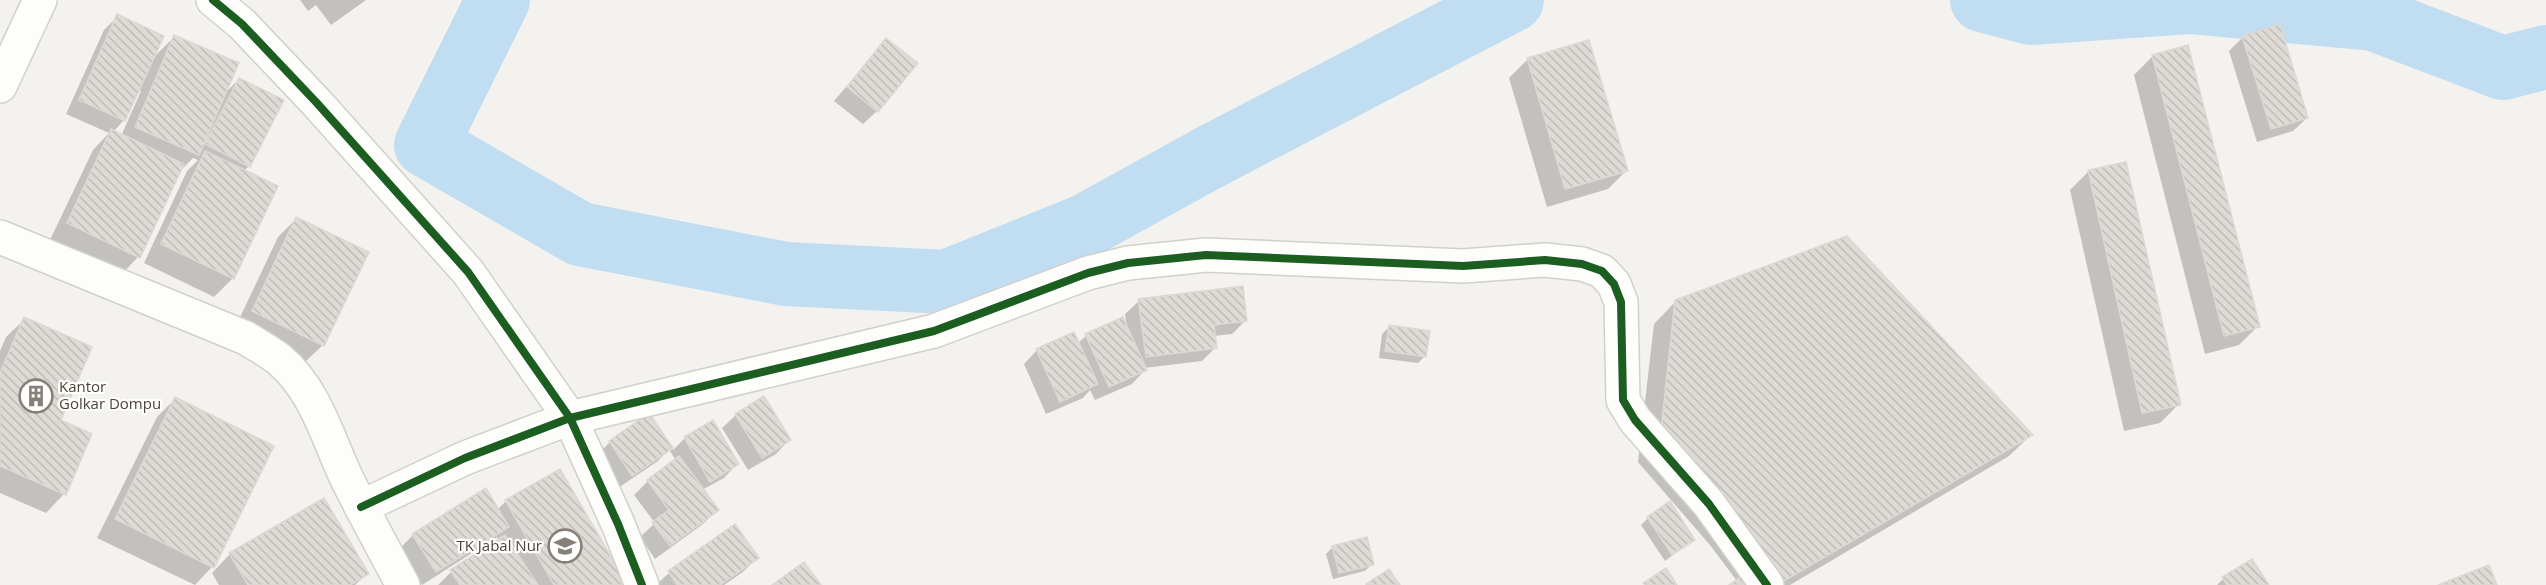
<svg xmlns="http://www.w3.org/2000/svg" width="2546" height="585" viewBox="0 0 2546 585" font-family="'Open Sans',sans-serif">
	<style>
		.shadow { fill: #0003; fill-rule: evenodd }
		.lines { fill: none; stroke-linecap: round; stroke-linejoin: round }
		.river { stroke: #c0ddf1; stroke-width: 64 }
		.building { fill: url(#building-back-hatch); stroke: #dcd9d4; stroke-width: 1.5 }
		.street-casing { stroke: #d2d0cb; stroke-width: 36 }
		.street { stroke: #fdfdfc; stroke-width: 33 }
		.cycleway-casing { stroke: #fff; stroke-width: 11 }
		.cycleway { stroke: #1b5e20; stroke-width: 8 }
		.labels { text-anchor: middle; stroke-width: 4.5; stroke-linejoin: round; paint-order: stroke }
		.poi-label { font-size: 15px; fill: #4b4439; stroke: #fff; text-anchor: start }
	</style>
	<defs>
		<pattern id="building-back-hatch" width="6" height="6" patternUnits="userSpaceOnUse" patternTransform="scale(1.5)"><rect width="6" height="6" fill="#dedbd6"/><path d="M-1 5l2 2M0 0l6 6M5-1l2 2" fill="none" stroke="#c0bdb8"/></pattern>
	</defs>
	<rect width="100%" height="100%" fill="#f4f2ee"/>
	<path class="shadow" d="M 300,0 L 366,0 L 331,25 L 316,5 L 308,11 Z
		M 118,16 L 152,59 L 175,36 L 223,95 L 239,79 L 249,166 L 244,171 L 276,186 L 233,278 L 214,297 L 144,263 L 187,171 L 198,160 L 193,158 L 178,173 L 138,257 L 120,276 L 49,242 L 93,150 L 109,133 L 66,114 L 104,30 ZM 138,90 L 141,91 L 121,136 L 113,132 L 124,120 Z
		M 2243,37 L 2307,118 L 2293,131 L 2257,142 L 2229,51 Z
		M 886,40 L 877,111 L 863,124 L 834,101 Z
		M 1588,42 L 1626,171 L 1608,189 L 1547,207 L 1509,78 L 1527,60 Z
		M 2153,56 L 2258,326 L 2239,345 L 2205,354 L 2134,75 Z
		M 2125,164 L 2179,404 L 2160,423 L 2124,431 L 2070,190 L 2088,172 Z
		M 297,218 L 323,345 L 304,363 L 234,330 L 278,237 Z
		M 1139,301 L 1246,320 L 1232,334 L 1214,336 L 1216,347 L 1202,361 L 1144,368 L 1145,370 L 1132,384 L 1095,400 L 1090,390 L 1083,398 L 1046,414 L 1024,364 L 1037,350 L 1078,343 L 1086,336 L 1127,328 L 1125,314 Z
		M 1676,301 L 2031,435 L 2009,456 L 1790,585 L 1732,585 L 1737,581 L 1710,545 L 1638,462 L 1654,324 Z
		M 25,319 L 59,420 L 90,434 L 64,494 L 46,513 L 0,493 L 0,351 L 6,337 Z
		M 1389,327 L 1425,356 L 1418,363 L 1379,358 L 1382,334 Z
		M 176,398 L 272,447 L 212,567 L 195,585 L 97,538 L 157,417 Z
		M 649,415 L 673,450 L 685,438 L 712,422 L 737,464 L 724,478 L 702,490 L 717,510 L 703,524 L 655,559 L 640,537 L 655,523 L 634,495 L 648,481 L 676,461 L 669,449 L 658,461 L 618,488 L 596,456 L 610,442 Z
		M 736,415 L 789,440 L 776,454 L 748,470 L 722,428 Z
		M 506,501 L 624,585 L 438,585 L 451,572 L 499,541 L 497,537 L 422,585 L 399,549 L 413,535 L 497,510 Z
		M 1648,518 L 1693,540 L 1665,561 L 1641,525 Z
		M 735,526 L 757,558 L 743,572 L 724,585 L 656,585 L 669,573 Z
		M 1333,547 L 1372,564 L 1365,571 L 1333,579 L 1326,554 Z
		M 230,554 L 367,574 L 355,585 L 219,585 L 212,573 Z
		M 2223,579 L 2267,585 L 2217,585 Z"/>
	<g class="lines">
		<path class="river" d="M 498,0 L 426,145 L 580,234 L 786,274 L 946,282 L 1085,226 L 1210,157 L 1512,0
			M 1982,0 L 2031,13 L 2189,2 L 2374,19 L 2503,68 L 2546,57"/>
	</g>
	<path class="building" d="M 117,14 L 164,36 L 125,121 L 79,100 Z
		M 2280,24 L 2308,118 L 2271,129 L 2242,36 Z
		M 174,35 L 239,63 L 199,155 L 135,127 Z
		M 886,38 L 918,63 L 878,112 L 847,87 Z
		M 1589,40 L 1628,171 L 1565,189 L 1527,58 Z
		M 2188,45 L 2260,327 L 2224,336 L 2152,55 Z
		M 239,78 L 284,100 L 250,167 L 205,144 Z
		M 111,129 L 184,164 L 140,258 L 67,223 Z
		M 205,151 L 278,186 L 234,279 L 161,244 Z
		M 2126,162 L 2181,405 L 2142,413 L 2088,170 Z
		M 296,217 L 369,252 L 324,346 L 252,311 Z
		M 1847,236 L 2033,435 L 1777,585 L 1660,440 L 1675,300 Z
		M 1243,286 L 1247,321 L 1214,325 L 1217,348 L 1146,357 L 1138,299 Z
		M 24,317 L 92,347 L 61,420 L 92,434 L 66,495 L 0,466 L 0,373 Z
		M 1123,317 L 1147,370 L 1109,387 L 1085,334 Z
		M 1389,325 L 1430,331 L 1426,357 L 1385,351 Z
		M 1074,332 L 1098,384 L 1060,402 L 1036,349 Z
		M 764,396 L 791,440 L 762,458 L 735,414 Z
		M 175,397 L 274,446 L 214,568 L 115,519 Z
		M 649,413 L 673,448 L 632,476 L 609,441 Z
		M 713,420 L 739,464 L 710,482 L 684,437 Z
		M 679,456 L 719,510 L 670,546 L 652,522 L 669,510 L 647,480 Z
		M 560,469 L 627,584 L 626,585 L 554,585 L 505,500 Z
		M 486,488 L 509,527 L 436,572 L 412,534 Z
		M 324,498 L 369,574 L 350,585 L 248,585 L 229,553 Z
		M 1670,501 L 1695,540 L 1672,555 L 1647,517 Z
		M 735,524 L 759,558 L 720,585 L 677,585 L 668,571 Z
		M 505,535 L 538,585 L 460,585 L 450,570 Z
		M 1367,537 L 1374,565 L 1339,573 L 1332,546 Z
		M 2252,559 L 2269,585 L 2227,585 L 2222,577 Z
		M 804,562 L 821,585 L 772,585 Z
		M 2489,565 L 2497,585 L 2438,585 Z
		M 1666,568 L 1677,585 L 1645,585 L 1643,583 Z
		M 1389,569 L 1400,585 L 1367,585 L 1366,584 Z
		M 1746,573 L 1755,585 L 1729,585 Z"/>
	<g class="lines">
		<defs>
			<path id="street" d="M 213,0 L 242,24 L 316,102 L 468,272 L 570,418 L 618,524 L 642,585
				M 0,86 L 40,0
				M 0,237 L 246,338 C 257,345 270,352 280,360 C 316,391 328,439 347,479 C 365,515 384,550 403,585
				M 361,507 L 465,458 L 570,418 L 934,331 L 1088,273 L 1128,263 L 1206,255 L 1463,266 L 1545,260 L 1582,264 L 1602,271 L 1614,284 L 1621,302 L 1623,400 L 1635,420 L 1709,504 L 1767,585"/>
		</defs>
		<use href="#street" class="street-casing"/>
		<use href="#street" class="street"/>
		<defs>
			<path id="cycleway" d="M 213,0 L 242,24 L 316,102 L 468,272 L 570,418 L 618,524 L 642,585
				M 361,507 L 465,458 L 570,418 L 934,331 L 1088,273 L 1128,263 L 1206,255 L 1463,266 L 1545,260 L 1582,264 L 1602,271 L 1614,284 L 1621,302 L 1623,400 L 1635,420 L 1709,504 L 1767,585"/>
		</defs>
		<use href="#cycleway" class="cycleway-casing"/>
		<use href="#cycleway" class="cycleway"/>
	</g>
	<defs>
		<symbol id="building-ring" viewBox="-11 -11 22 22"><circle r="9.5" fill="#fff" stroke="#868178" stroke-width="1.5"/><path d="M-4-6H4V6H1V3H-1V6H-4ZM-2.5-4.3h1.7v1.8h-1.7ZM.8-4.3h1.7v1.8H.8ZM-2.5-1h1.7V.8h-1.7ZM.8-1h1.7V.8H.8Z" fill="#868178"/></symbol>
		<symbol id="school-ring" viewBox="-11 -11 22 22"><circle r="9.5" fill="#fff" stroke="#868178" stroke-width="1.5"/><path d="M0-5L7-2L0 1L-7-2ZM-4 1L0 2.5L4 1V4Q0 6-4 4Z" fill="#868178"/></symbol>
	</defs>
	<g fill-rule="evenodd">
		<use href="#building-ring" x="17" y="377" width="38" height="38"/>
		<use href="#school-ring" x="546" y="527" width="38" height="38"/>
	</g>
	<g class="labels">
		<g class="poi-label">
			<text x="59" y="392">Kantor<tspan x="59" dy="17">Golkar Dompu</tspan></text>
			<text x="542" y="551" text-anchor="end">TK Jabal Nur</text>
		</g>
	</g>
</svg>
